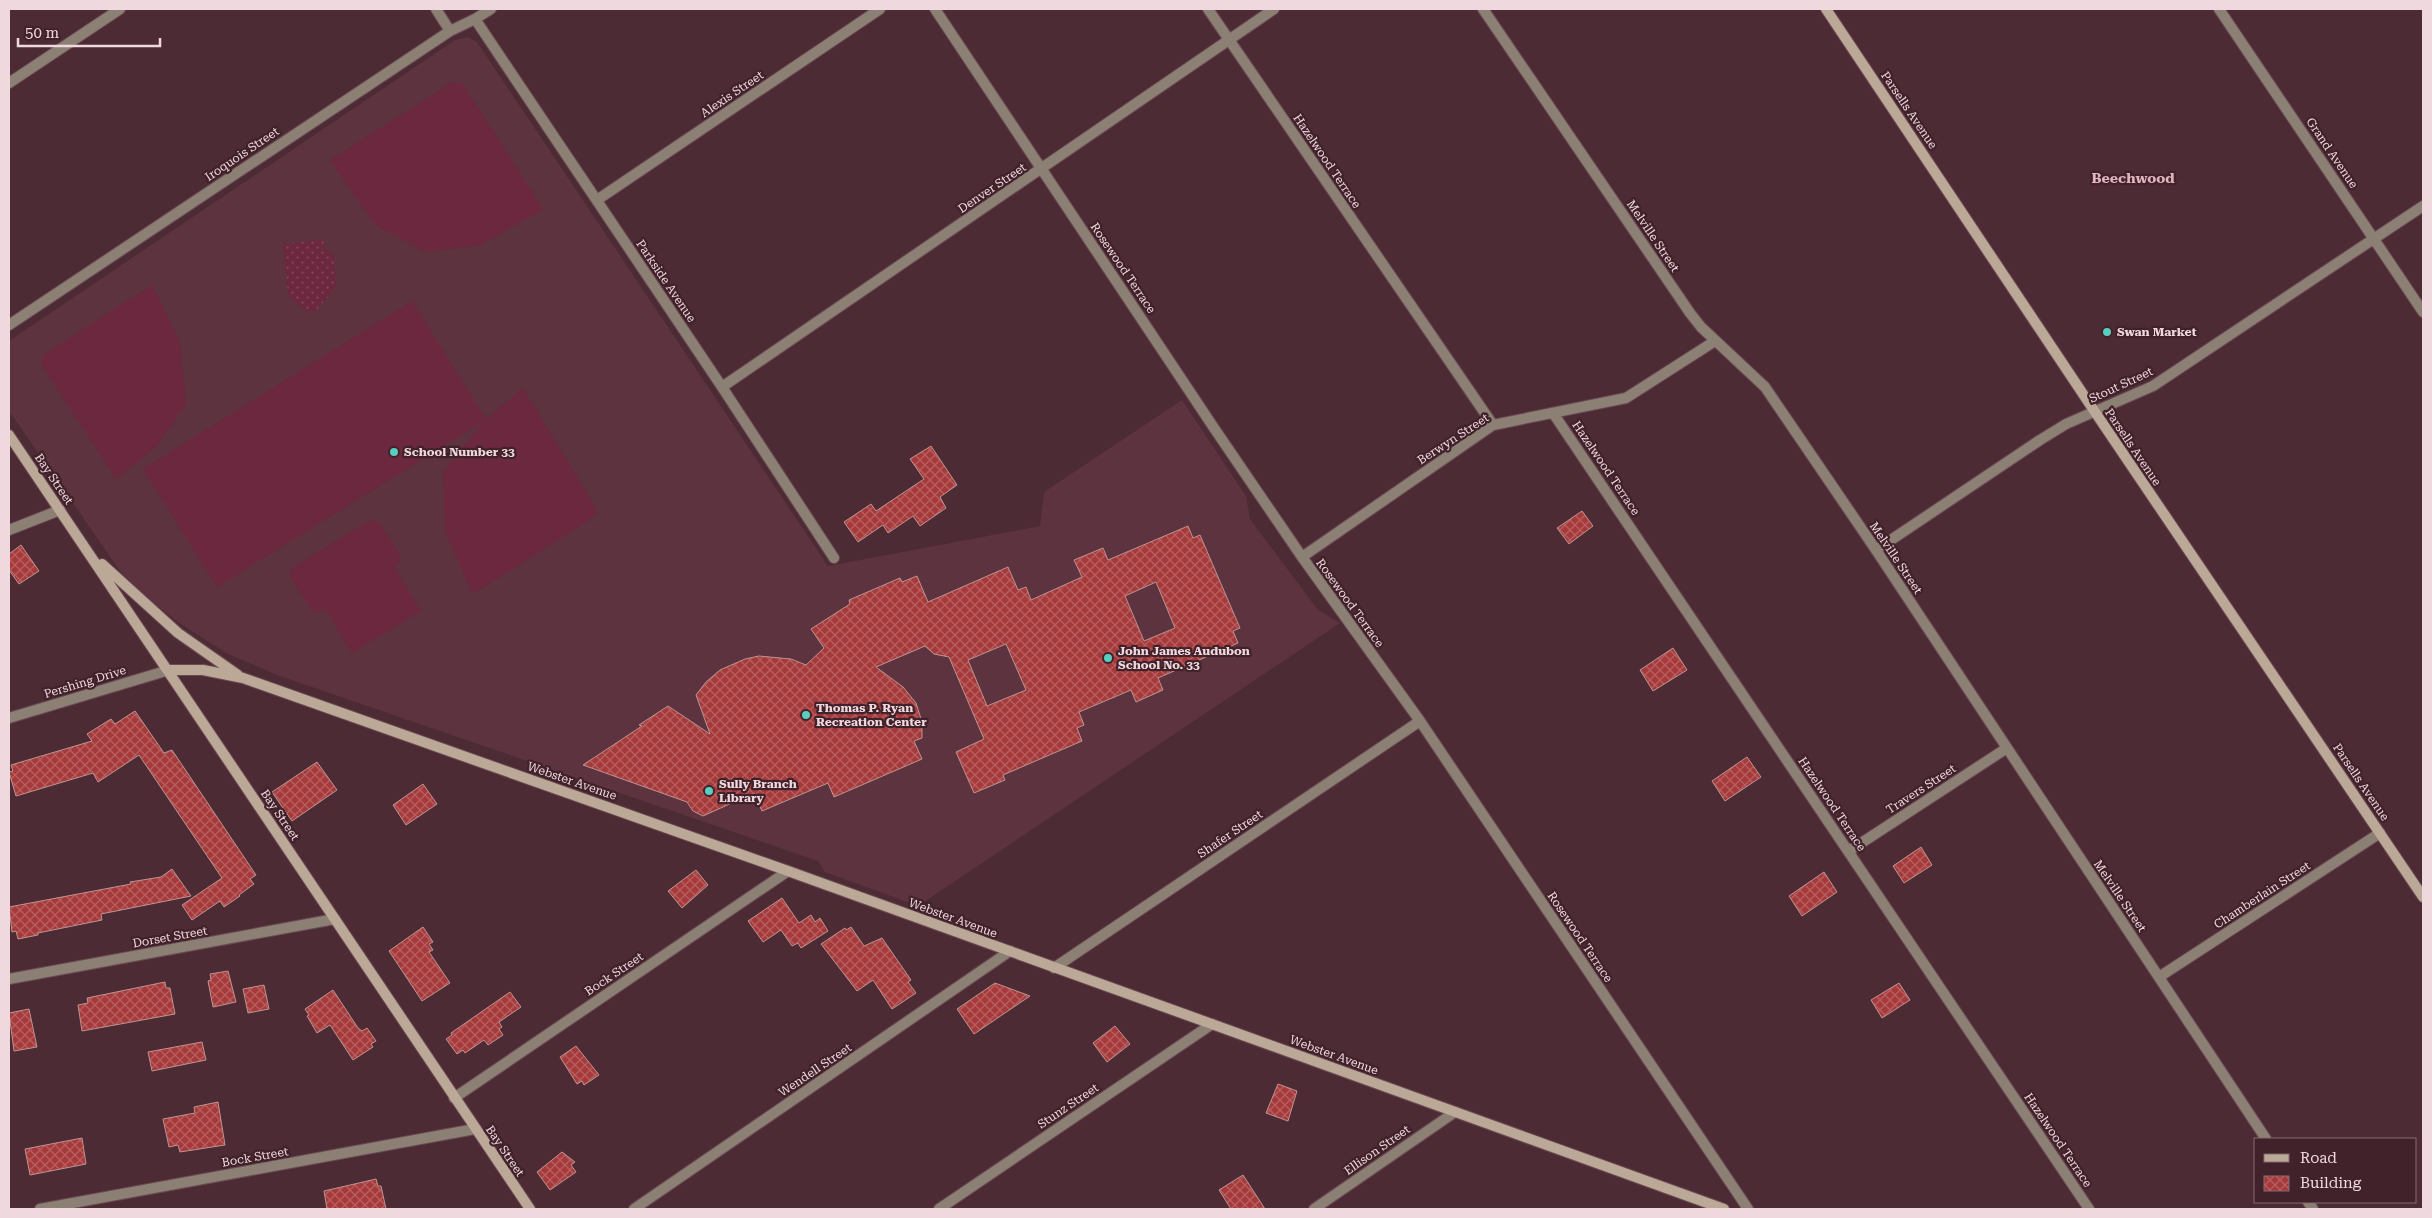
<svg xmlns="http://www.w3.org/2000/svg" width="2432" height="1218" viewBox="0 0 2432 1218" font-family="'Roboto Serif',serif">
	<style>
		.built { fill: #5c333e }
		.park { fill: url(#park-dots) }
		.pitch { fill: #6c283e }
		.building { fill: url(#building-cross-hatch); stroke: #bd9491; fill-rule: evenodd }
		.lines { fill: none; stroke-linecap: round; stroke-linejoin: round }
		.street-casing { stroke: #6a4a53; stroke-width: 12 }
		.secondary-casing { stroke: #6a4a53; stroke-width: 12 }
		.street { stroke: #8c7f74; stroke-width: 10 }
		.secondary { stroke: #bca896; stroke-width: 10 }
		.poi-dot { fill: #59cebe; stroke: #41212a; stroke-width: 2 }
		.labels { text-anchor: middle; stroke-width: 4.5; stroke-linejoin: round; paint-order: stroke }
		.street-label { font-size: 12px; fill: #efd9de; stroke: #41212a }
		.poi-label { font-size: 12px; font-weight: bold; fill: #efd9de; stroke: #41212a; text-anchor: start }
		.neighbourhood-label { font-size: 14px; font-weight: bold; fill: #e0b5bf; stroke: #41212a }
	</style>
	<defs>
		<pattern id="park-dots" width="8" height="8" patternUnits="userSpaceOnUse" patternTransform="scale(1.25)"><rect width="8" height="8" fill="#6c283e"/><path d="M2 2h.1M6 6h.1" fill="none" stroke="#814759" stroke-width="1.8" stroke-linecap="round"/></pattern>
		<pattern id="building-cross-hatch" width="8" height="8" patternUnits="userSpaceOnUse" patternTransform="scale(1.25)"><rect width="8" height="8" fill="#a63a3b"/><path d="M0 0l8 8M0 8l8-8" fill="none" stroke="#b75f60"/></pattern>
	</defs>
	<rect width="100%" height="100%" fill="#4d2b34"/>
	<path class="built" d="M 468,37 L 477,42 L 828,566 L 1040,526 L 1044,492 L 1182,400 L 1246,496 L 1250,519 L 1318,610 L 1340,623 L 918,906 L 825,872 L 818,861 L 277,675 L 226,653 L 178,622 L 146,597 L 120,571 L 9,411 L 9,341 L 455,40 Z"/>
	<path class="park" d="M 324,239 L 325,249 L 334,255 L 336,287 L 316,311 L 306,311 L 288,295 L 283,244 Z"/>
	<path class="pitch" d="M 453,82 L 463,84 L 543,209 L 481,245 L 425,252 L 375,225 L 330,160 Z
		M 152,285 L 180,342 L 186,404 L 156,447 L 116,479 L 41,364 L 43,355 Z
		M 412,301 L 486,419 L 523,388 L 597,510 L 594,517 L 473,594 L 445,532 L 443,472 L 484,421 L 217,587 L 143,469 Z
		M 370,520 L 379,522 L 400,555 L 399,564 L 394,567 L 421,611 L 352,653 L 325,609 L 319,612 L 311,610 L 290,576 L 292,568 Z"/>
	<path class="building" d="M 931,446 L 957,485 L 940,497 L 946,508 L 920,526 L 913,516 L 888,533 L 883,525 L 858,542 L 844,522 L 871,504 L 876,511 L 924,479 L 910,459 Z
		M 1582,511 L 1593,526 L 1569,544 L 1557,528 Z
		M 1188,526 L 1193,538 L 1200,535 L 1240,628 L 1233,631 L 1238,643 L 1158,678 L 1163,690 L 1136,702 L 1131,690 L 1079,712 L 1084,725 L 1077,728 L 1082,741 L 1003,775 L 1005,780 L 974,793 L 956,752 L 984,739 L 949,657 L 934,654 L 925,646 L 876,667 L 903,687 L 916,703 L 922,722 L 922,738 L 914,741 L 922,759 L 834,797 L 828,783 L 762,811 L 754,793 L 703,816 L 693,811 L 687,802 L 583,765 L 642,726 L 639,725 L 668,706 L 710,734 L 696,695 L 706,682 L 720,670 L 745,659 L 759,656 L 791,659 L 806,665 L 824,648 L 811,629 L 850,604 L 849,600 L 900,578 L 902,582 L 917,576 L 928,602 L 1008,567 L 1018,590 L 1026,587 L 1031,600 L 1082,577 L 1074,560 L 1103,548 L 1108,560 ZM 1156,582 L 1175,628 L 1144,641 L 1125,596 ZM 1006,644 L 1026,690 L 987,706 L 968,660 Z
		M 21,545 L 39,571 L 19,584 L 9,570 L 9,554 Z
		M 1673,648 L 1687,670 L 1653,691 L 1640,670 Z
		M 135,711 L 164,753 L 172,750 L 256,875 L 250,879 L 254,884 L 239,895 L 240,896 L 224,907 L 220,901 L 192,920 L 182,905 L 222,878 L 139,755 L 98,782 L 93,773 L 16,796 L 9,772 L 13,771 L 11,765 L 92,741 L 87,734 L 111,719 L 115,724 Z
		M 1747,757 L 1761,777 L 1725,801 L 1712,781 Z
		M 317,762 L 337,790 L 292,821 L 272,792 Z
		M 423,784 L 437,804 L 406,825 L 393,805 Z
		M 1921,847 L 1932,865 L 1904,883 L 1893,866 Z
		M 172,869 L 191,896 L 101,914 L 102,920 L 38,933 L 38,935 L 18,939 L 16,931 L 12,932 L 9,907 L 131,884 L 130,882 L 161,877 Z
		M 696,870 L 708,885 L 682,908 L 668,891 Z
		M 1824,872 L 1837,892 L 1802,916 L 1789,896 Z
		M 782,898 L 799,923 L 811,915 L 815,922 L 820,918 L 828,931 L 801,948 L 798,943 L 792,946 L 781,930 L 763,942 L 748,921 Z
		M 423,927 L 433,942 L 429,944 L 433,950 L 429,952 L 450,983 L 422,1001 L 389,951 Z
		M 851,927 L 864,946 L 882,938 L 911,980 L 908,982 L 916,993 L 892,1009 L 873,980 L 857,991 L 821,944 L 845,928 L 846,930 Z
		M 228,971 L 236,1002 L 213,1007 L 208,981 L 211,980 L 210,974 Z
		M 165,982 L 166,988 L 170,988 L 175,1014 L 82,1031 L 78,1005 L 88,1003 L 87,998 Z
		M 995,983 L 1030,996 L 974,1034 L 957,1009 Z
		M 1899,983 L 1910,1000 L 1882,1018 L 1871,1000 Z
		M 264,985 L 269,1009 L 248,1013 L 243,989 Z
		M 333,990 L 358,1028 L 362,1031 L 367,1028 L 376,1041 L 371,1044 L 373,1047 L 353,1060 L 330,1025 L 317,1033 L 307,1016 L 309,1015 L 305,1009 Z
		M 510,992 L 521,1007 L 499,1022 L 502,1027 L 499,1029 L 503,1035 L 488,1045 L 484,1040 L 465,1053 L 463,1050 L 457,1054 L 446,1039 L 452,1035 L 451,1033 Z
		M 29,1009 L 37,1047 L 14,1051 L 9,1013 Z
		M 1115,1026 L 1130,1044 L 1107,1062 L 1093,1043 Z
		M 202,1042 L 206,1060 L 152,1071 L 148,1052 Z
		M 576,1046 L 599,1075 L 584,1085 L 582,1081 L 577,1084 L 560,1057 Z
		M 1278,1084 L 1297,1091 L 1288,1121 L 1266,1113 Z
		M 218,1102 L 225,1145 L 180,1152 L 178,1145 L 169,1147 L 163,1119 L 195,1113 L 194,1107 Z
		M 82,1138 L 86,1164 L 30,1175 L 25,1149 Z
		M 562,1152 L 575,1162 L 571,1165 L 576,1172 L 550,1190 L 537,1172 Z
		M 1243,1175 L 1265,1209 L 1231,1209 L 1219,1190 Z
		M 376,1179 L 378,1186 L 381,1186 L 386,1209 L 327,1209 L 324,1191 Z"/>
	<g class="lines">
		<defs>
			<path id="street" d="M 436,9 L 450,31
				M 935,9 L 1214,428 L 1302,557 L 1420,721 L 1748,1209
				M 1208,9 L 1493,425
				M 1483,9 L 1690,313 L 1701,327 L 1765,387 L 1876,550 L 2266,1139
				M 2219,9 L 2423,312
				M 475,19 L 722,387 L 834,558
				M 9,83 L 120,9
				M 597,200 L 880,9
				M 9,325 L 450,31 L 475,19 L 491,9
				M 722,387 L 1274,9
				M 1553,413 L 2089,1209
				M 9,530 L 60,510
				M 1876,550 L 2040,440 L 2066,424 L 2153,386 L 2423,206
				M 1302,557 L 1493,425 L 1626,398 L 1715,341
				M 9,718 L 169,670
				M 1849,851 L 2007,748
				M 1054,968 L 1420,721
				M 2159,977 L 2380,833
				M 9,979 L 335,919
				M 454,1098 L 788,871
				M 2308,1202 L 2313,1209
				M 40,1209 L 475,1129
				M 634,1209 L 1010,951
				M 939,1209 L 1212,1024
				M 1314,1209 L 1455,1112"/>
			<path id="secondary" d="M 1826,9 L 2095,412 L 2423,897
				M 9,435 L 530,1209
				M 102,564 L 178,633 L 238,675
				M 169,670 L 203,670 L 243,678 L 788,871 L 1724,1209"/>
		</defs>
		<use href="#street" class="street-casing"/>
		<use href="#secondary" class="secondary-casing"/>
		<use href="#street" class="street"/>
		<use href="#secondary" class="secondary"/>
	</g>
	<g class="poi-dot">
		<circle cx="2107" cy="332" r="5"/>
		<circle cx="394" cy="452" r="5"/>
		<circle cx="1108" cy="658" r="5"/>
		<circle cx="806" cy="715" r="5"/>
		<circle cx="709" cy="791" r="5"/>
	</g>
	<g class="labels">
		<g class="street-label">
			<text transform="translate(732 94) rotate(-34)" y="4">Alexis Street</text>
			<text transform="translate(1909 110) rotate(56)" y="4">Parsells Avenue</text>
			<text transform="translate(2332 153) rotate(56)" y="4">Grand Avenue</text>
			<text transform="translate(242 154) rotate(-34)" y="4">Iroquois Street</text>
			<text transform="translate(1327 161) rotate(56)" y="4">Hazelwood Terrace</text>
			<text transform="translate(992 188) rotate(-34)" y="4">Denver Street</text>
			<text transform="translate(1653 236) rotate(56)" y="4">Melville Street</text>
			<text transform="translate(1123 268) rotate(56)" y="4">Rosewood Terrace</text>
			<text transform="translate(666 281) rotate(56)" y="4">Parkside Avenue</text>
			<text transform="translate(2121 385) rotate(-25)" y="4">Stout Street</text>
			<text transform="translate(1453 439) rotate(-33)" y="4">Berwyn Street</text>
			<text transform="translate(2133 447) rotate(56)" y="4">Parsells Avenue</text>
			<text transform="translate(1606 468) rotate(56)" y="4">Hazelwood Terrace</text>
			<text transform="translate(54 479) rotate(56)" y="4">Bay Street</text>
			<text transform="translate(1896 558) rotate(56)" y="4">Melville Street</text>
			<text transform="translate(1350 603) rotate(54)" y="4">Rosewood Terrace</text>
			<text transform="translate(85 682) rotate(-17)" y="4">Pershing Drive</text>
			<text transform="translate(572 781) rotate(19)" y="4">Webster Avenue</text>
			<text transform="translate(2361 782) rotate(56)" y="4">Parsells Avenue</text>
			<text transform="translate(1921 789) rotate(-33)" y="4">Travers Street</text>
			<text transform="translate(1832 804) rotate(56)" y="4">Hazelwood Terrace</text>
			<text transform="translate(280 815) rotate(56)" y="4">Bay Street</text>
			<text transform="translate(1230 834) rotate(-34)" y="4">Shafer Street</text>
			<text transform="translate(2262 895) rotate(-33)" y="4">Chamberlain Street</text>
			<text transform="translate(2120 896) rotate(56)" y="4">Melville Street</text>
			<text transform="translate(953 918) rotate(20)" y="4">Webster Avenue</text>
			<text transform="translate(170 937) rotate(-10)" y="4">Dorset Street</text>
			<text transform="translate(1580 937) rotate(56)" y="4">Rosewood Terrace</text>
			<text transform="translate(614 974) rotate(-34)" y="4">Bock Street</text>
			<text transform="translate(1334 1055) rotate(20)" y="4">Webster Avenue</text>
			<text transform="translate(815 1070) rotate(-34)" y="4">Wendell Street</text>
			<text transform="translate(1068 1106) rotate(-34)" y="4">Stunz Street</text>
			<text transform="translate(2058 1140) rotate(56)" y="4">Hazelwood Terrace</text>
			<text transform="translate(1377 1150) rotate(-35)" y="4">Ellison Street</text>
			<text transform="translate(505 1151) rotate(56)" y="4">Bay Street</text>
			<text transform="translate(255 1157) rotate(-10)" y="4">Bock Street</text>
		</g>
		<g class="poi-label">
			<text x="2117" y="336">Swan Market</text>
			<text x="404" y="456">School Number 33</text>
			<text x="1118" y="655">John James Audubon<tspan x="1118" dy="14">School No. 33</tspan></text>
			<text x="816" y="712">Thomas P. Ryan<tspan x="816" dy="14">Recreation Center</tspan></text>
			<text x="719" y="788">Sully Branch<tspan x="719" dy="14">Library</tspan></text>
		</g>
		<g class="neighbourhood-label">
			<text x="2133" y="183">Beechwood</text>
		</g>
	</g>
	<rect width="2432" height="1218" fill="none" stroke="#efd9de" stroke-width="20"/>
	<rect x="2254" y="1138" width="162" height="65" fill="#41212a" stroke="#876b72"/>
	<rect x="2264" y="1154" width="25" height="8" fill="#bca896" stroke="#876b72"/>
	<text x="2300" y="1163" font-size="15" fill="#efd9de">Road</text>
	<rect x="2264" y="1176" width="25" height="15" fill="url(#building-cross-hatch)" stroke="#876b72"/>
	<text x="2300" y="1188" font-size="15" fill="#efd9de">Building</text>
	<path d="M18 38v8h142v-8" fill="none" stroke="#efd9de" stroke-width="2.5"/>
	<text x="25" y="38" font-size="15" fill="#efd9de" stroke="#41212a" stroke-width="4" paint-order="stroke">50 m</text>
</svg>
